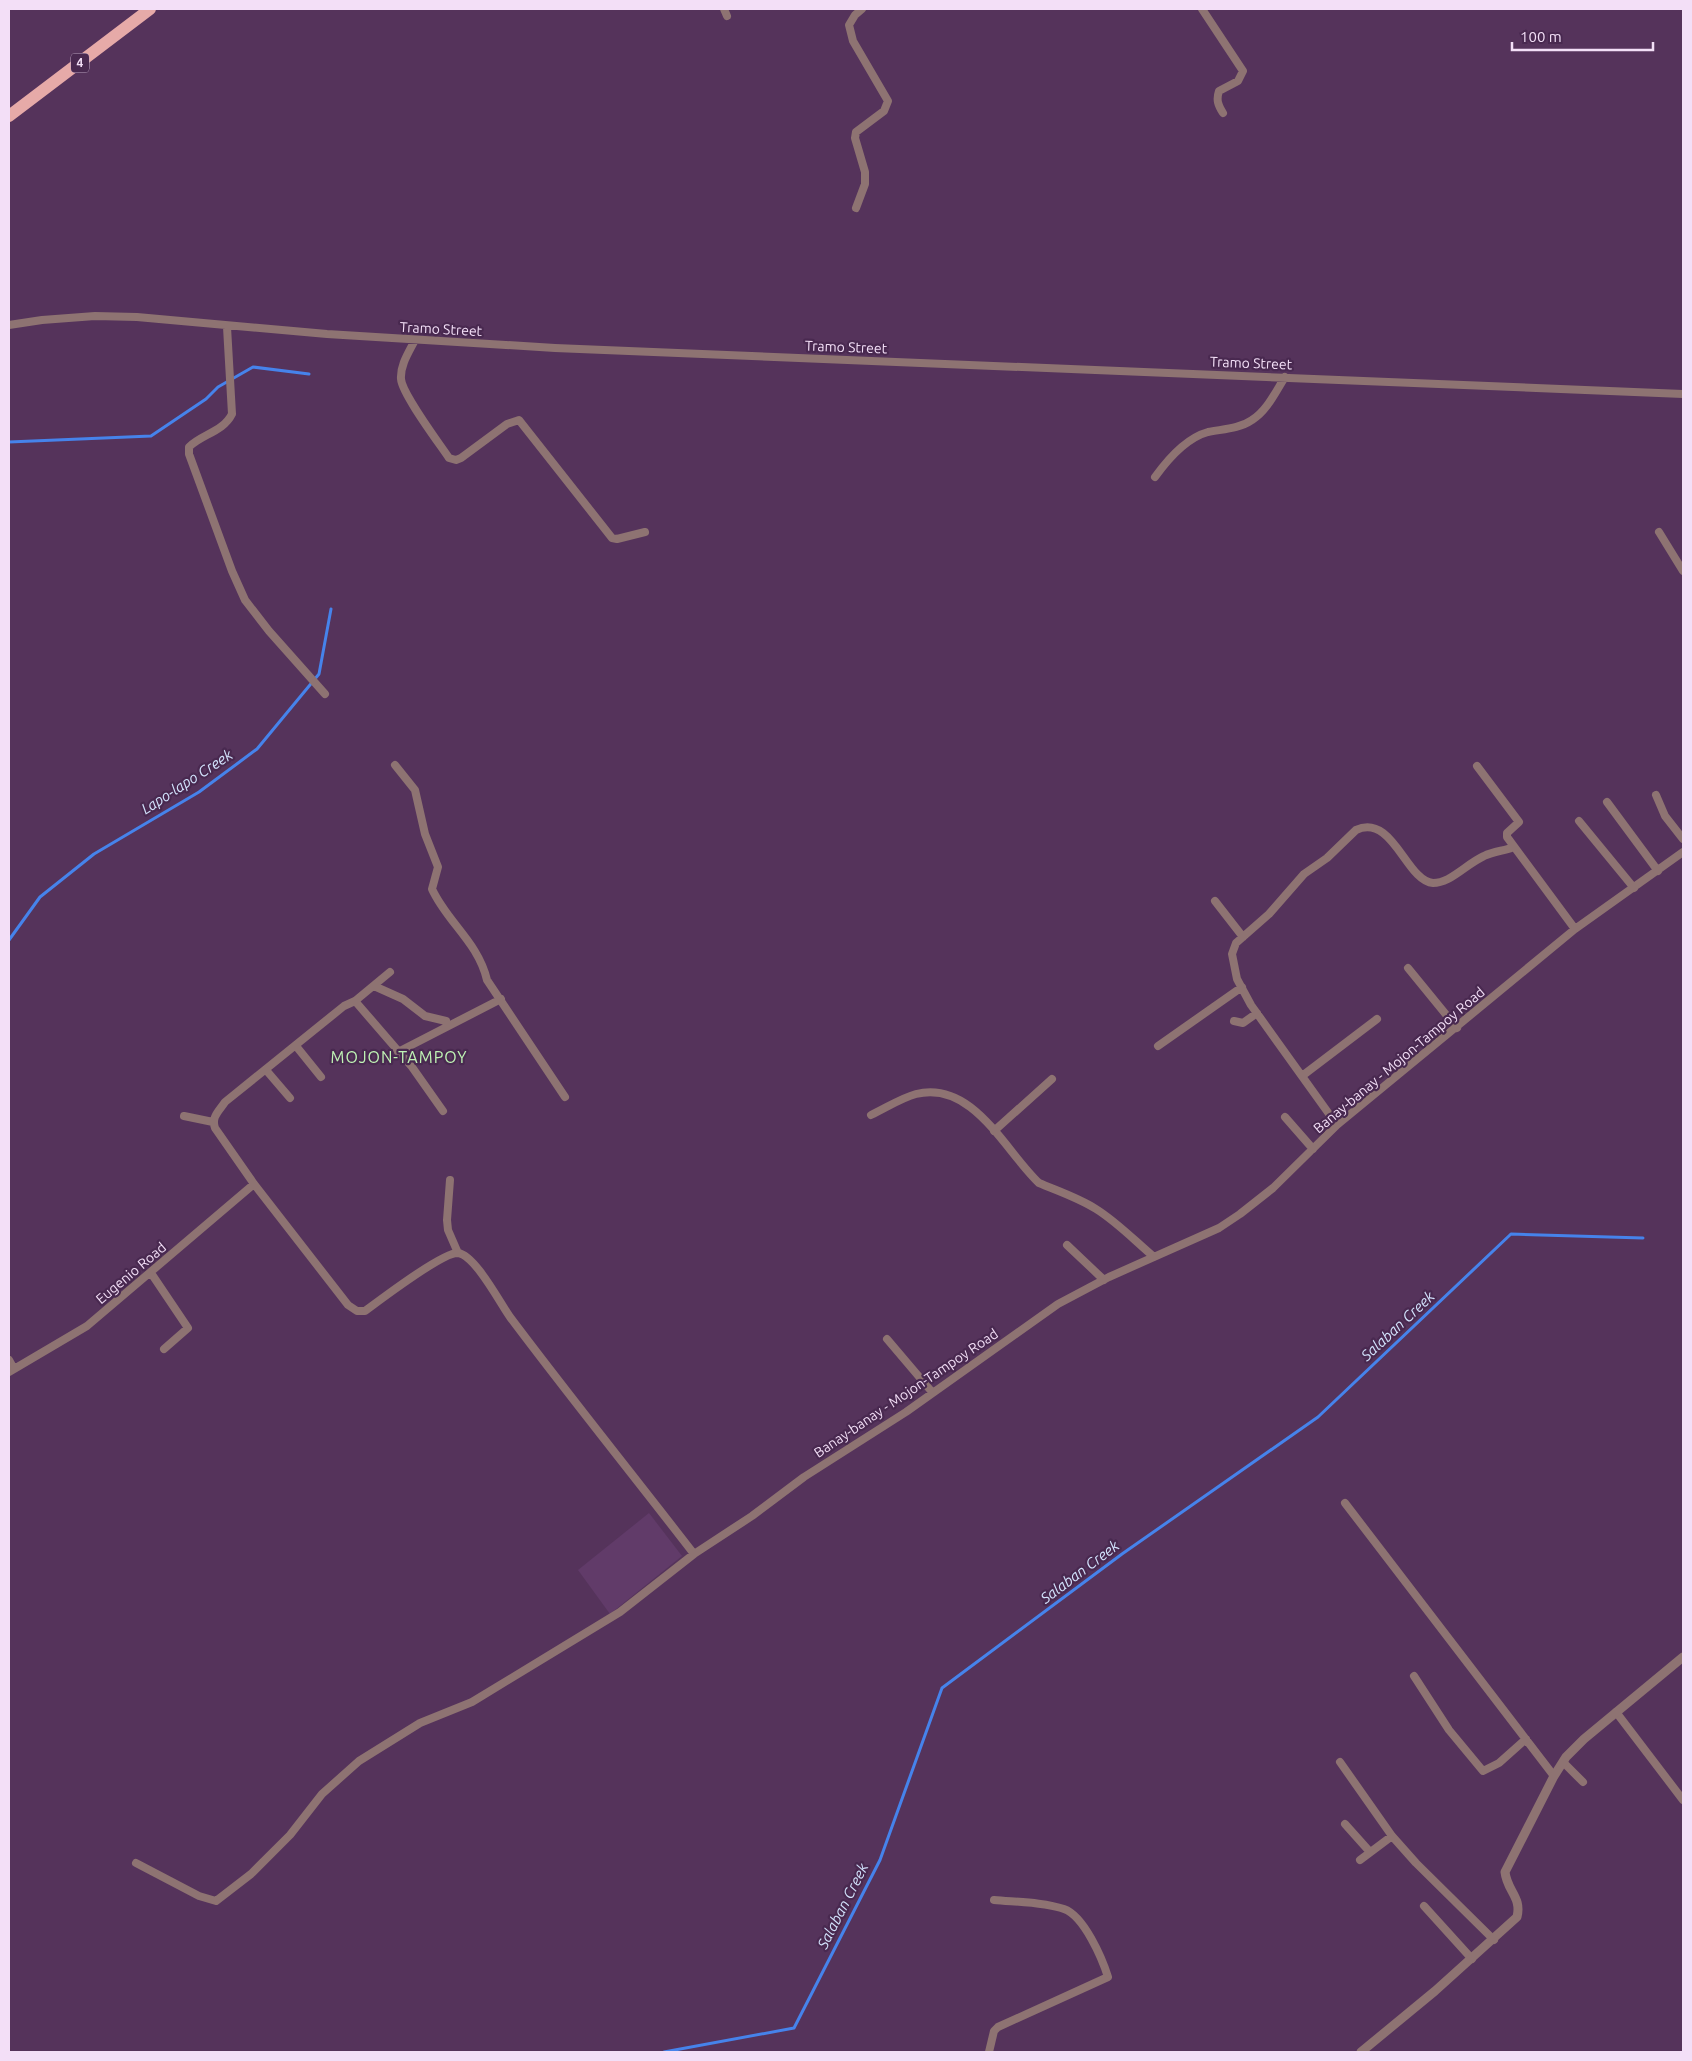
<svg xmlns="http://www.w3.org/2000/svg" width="1692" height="2061" viewBox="0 0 1692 2061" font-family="Ubuntu,sans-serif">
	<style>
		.built { fill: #613b69 }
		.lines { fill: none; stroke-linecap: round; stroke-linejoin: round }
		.stream { stroke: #4683eb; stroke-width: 3 }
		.minor { stroke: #8e7372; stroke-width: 8 }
		.tertiary { stroke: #8e7372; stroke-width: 9 }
		.trunk { stroke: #e6aaa8; stroke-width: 12 }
		.labels { text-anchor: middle; stroke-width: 4.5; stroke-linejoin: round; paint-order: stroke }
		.shield { fill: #492950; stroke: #c0a8c5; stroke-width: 1 }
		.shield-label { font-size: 12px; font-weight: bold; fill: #f3dff7 }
		.street-label { font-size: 14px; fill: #f3dff7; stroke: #492950 }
		.water-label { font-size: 15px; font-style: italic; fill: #d3e3fd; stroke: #492950 }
		.quarter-label { font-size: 16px; letter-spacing: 1px; fill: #c0f4b5; stroke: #492950 }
	</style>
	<rect width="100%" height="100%" fill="#55335b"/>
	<path class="built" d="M 649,1513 L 682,1556 L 610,1614 L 578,1570 Z"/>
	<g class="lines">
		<path class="stream" d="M 9,442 L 151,436 L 206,399 L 218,387 L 253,367 L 309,374
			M 9,940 L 40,897 L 94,854 L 199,792 L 257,749 L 319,674 L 331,609
			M 664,2052 L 794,2028 L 880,1860 L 942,1688 L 1122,1554 L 1318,1417 L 1511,1234 L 1643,1238"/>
		<path class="minor" d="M 724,9 L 727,16
			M 1202,9 L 1243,71 L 1238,81 L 1219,91 C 1216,100 1218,105 1223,113
			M 856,208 L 865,184 L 865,172 L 855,138 L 856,132 L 884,111 L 888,101 L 853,41 L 849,25 L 855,15 L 862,9
			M 9,325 L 42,320 L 95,316 L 137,317 L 327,334 L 555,348 L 1683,394
			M 227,327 L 232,414 C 223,432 202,434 189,447 L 189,454 L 232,571 L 245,600 L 269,631 L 325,694
			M 415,340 C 409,352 400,365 401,379 C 402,394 439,443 449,458 L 456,460 L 461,458 L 507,424 L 519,420 L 612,538 L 617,539 L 645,532
			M 1155,477 C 1168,459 1186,438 1208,432 C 1223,429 1239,429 1252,420 C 1267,411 1276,391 1285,377
			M 1659,532 L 1683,571
			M 395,765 L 415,790 L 425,834 L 438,867 L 432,889 C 447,922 478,942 487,980 L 565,1097
			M 1477,766 L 1519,822 L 1507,833 L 1507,837 L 1575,929
			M 1656,795 L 1665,816 L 1683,839
			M 1607,802 L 1658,871
			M 1579,821 L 1634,888
			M 1215,901 L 1243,937
			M 1408,968 L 1457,1028
			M 390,972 L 355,1001 L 344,1006 L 225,1102 C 219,1111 211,1117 215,1128 L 254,1184 L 348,1305 L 357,1311 L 365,1311 C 380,1300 443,1252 458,1253 C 475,1255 500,1303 510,1317 C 570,1397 633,1475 694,1554
			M 374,986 L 403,999 L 425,1016 L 446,1021
			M 355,1001 L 412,1067 L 443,1111
			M 1234,1021 L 1243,1023 L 1257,1013
			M 296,1046 L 321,1077
			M 1158,1046 L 1242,987
			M 398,1052 L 501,999
			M 266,1070 L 290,1098
			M 1302,1076 L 1377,1019
			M 871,1115 C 886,1108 901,1098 916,1094 C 973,1080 1005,1151 1039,1183 C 1058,1191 1079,1198 1096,1209 C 1117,1222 1135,1241 1154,1257
			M 184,1116 L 213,1122
			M 1285,1117 L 1313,1149
			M 1337,1125 L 1251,1005 L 1237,979 L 1232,954 L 1236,943 L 1269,914 L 1304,874 L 1327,858 L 1356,830 C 1393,813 1406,881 1433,883 C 1438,883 1444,881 1448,879 C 1461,872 1471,862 1484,856 C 1494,851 1504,851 1514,847
			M 994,1131 L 1052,1079
			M 450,1180 L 447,1220 L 448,1230 L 458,1253
			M 1067,1245 L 1104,1280
			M 151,1273 L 188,1328 L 164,1349
			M 887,1339 L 932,1392
			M 9,1360 L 14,1369
			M 9,1372 L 87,1326 L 254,1184
			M 1345,1503 L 1554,1776
			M 1414,1676 L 1449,1730 L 1483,1771 L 1499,1763 L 1526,1739
			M 1616,1712 L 1683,1800
			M 1340,1762 L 1392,1836 L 1416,1863 L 1494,1940
			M 1563,1762 L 1583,1782
			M 1345,1824 L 1370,1852
			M 1360,1860 L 1392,1836
			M 136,1863 L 199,1896 L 216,1901 L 251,1874 L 290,1835 L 322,1794 L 359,1761 L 420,1723 L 472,1702 L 620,1612 L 694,1554 L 752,1516 L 804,1477 L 906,1412 L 1058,1304 L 1109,1277 L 1219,1228 L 1240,1214 L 1273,1188 L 1337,1125 L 1575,929 L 1683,852
			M 1424,1906 L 1472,1959
			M 989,2052 L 994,2031 L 998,2027 L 1108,1977 C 1102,1958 1084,1916 1064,1909 C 1044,1902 1015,1902 994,1900"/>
		<path class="tertiary" d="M 1361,2052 L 1435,1991 L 1517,1917 C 1522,1897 1507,1891 1505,1872 L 1554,1776 L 1566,1757 L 1584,1739 L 1683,1657"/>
		<path class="trunk" d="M 9,116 L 150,9"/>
	</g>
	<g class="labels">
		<rect class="shield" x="71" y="53.5" width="18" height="19" rx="4"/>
		<g class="shield-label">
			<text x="80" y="67">4</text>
		</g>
		<g class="street-label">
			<text transform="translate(441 329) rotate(3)" y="5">Tramo Street</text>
			<text transform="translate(846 347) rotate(2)" y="5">Tramo Street</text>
			<text transform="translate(1251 363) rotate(2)" y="5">Tramo Street</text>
			<text transform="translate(1399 1060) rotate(-40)" y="5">Banay-banay - Mojon-Tampoy Road</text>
			<text transform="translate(131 1273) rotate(-40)" y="5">Eugenio Road</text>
			<text transform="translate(906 1393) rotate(-34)" y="5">Banay-banay - Mojon-Tampoy Road</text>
		</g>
		<g class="water-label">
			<text transform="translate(187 782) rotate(-33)" y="5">Lapo-lapo Creek</text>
			<text transform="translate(1398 1326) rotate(-43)" y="5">Salaban Creek</text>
			<text transform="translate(1080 1572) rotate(-37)" y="5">Salaban Creek</text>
			<text transform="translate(843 1906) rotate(-63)" y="5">Salaban Creek</text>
		</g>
		<g class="quarter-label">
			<text x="399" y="1063">MOJON-TAMPOY</text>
		</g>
	</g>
	<rect width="1692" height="2061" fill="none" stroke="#f3dff7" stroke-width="20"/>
	<path d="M1512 42v8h141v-8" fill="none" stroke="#f3dff7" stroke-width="2.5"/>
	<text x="1520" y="42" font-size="15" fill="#f3dff7" stroke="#492950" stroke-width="4" paint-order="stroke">100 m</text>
</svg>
